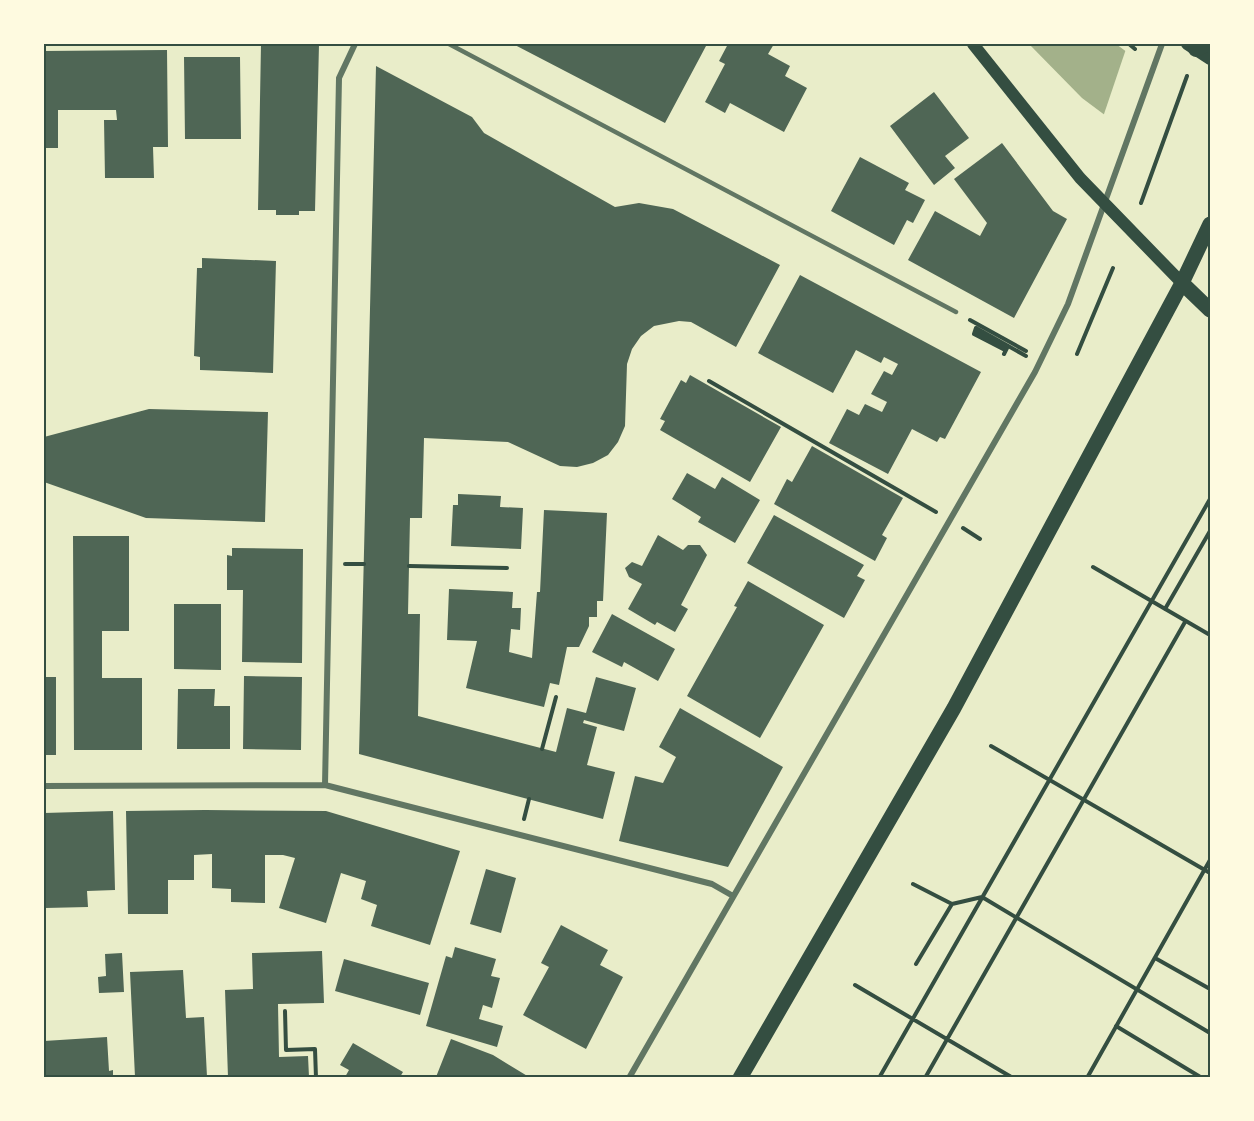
<svg xmlns="http://www.w3.org/2000/svg" width="1254" height="1121" viewBox="0 0 1254 1121" font-family="Mulish,sans-serif">
	<style>
		.water { fill: #a3b18a }
		.pier { fill: #e9edc9 }
		.building { fill: #4f6655 }
		.lines { fill: none; stroke-linecap: round; stroke-linejoin: round }
		.path { stroke: #344e41; stroke-width: 4 }
		.service { stroke: #617663; stroke-width: 4.5 }
		.minor { stroke: #617663; stroke-width: 6 }
		.secondary { stroke: #344e41; stroke-width: 12 }
		.primary { stroke: #344e41; stroke-width: 15 }
		.trunk { stroke: #344e41; stroke-width: 16 }
		.neatline { fill: none; stroke: #344e41; stroke-width: 2 }
	</style>
	<rect width="100%" height="100%" fill="#e9edc9"/>
	<path class="water" d="M 1029,44 L 1116,44 L 1204,109 L 1177,169 L 1082,98 Z"/>
	<path class="pier" d="M 1126,49 L 1210,110 L 1210,192 L 1175,171 L 1103,117 Z"/>
	<path class="building" d="M 261,44 L 319,44 L 315,211 L 299,211 L 299,215 L 276,215 L 276,210 L 258,210 Z
		M 513,44 L 702,44 L 706,46 L 665,123 Z
		M 728,44 L 774,44 L 768,54 L 790,66 L 785,76 L 807,88 L 784,132 L 730,103 L 725,113 L 705,102 L 725,64 L 719,61 Z
		M 167,50 L 168,147 L 153,147 L 154,178 L 105,178 L 104,120 L 117,120 L 116,110 L 58,110 L 58,148 L 44,148 L 44,51 Z
		M 184,57 L 240,57 L 241,139 L 185,139 Z
		M 376,66 L 472,117 L 484,133 L 615,207 L 639,203 L 673,209 L 780,265 L 736,347 L 691,322 L 679,321 L 654,326 L 641,336 L 632,349 L 627,364 L 625,426 L 618,442 L 608,455 L 593,463 L 577,467 L 560,466 L 508,442 L 424,438 L 422,518 L 410,518 L 408,614 L 420,614 L 418,716 L 556,752 L 567,708 L 586,713 L 596,677 L 636,688 L 624,731 L 584,720 L 583,723 L 597,727 L 587,765 L 615,772 L 603,819 L 359,754 Z
		M 934,92 L 969,138 L 945,156 L 955,168 L 934,185 L 890,126 Z
		M 1002,143 L 1053,211 L 1067,219 L 1014,318 L 908,260 L 935,211 L 980,236 L 987,223 L 954,179 Z
		M 860,157 L 909,183 L 905,190 L 925,200 L 913,223 L 907,220 L 894,245 L 831,211 Z
		M 202,258 L 276,261 L 273,373 L 200,370 L 200,357 L 194,356 L 197,268 L 202,268 Z
		M 800,275 L 981,372 L 945,439 L 940,437 L 937,442 L 912,429 L 888,474 L 829,443 L 847,409 L 859,415 L 865,404 L 882,412 L 887,402 L 871,394 L 884,371 L 892,375 L 898,364 L 884,357 L 881,363 L 856,350 L 833,393 L 758,353 Z
		M 690,375 L 781,427 L 750,482 L 660,430 L 665,421 L 660,419 L 681,380 L 686,383 Z
		M 149,409 L 268,412 L 265,522 L 146,518 L 44,482 L 44,437 Z
		M 812,446 L 903,498 L 882,535 L 887,538 L 875,561 L 774,504 L 787,479 L 792,482 Z
		M 687,473 L 715,489 L 722,477 L 760,500 L 735,543 L 698,522 L 701,517 L 672,499 Z
		M 458,494 L 501,496 L 500,507 L 523,508 L 521,549 L 451,546 L 453,505 L 458,505 Z
		M 544,510 L 607,513 L 603,601 L 597,601 L 597,617 L 589,617 L 589,626 L 579,647 L 567,647 L 559,685 L 550,683 L 544,707 L 466,688 L 477,641 L 447,640 L 449,589 L 513,592 L 512,608 L 521,608 L 520,630 L 511,629 L 509,652 L 532,658 L 537,592 L 540,592 Z
		M 774,515 L 864,565 L 857,576 L 865,580 L 844,618 L 747,563 Z
		M 658,535 L 683,550 L 688,545 L 700,545 L 707,555 L 681,605 L 688,609 L 675,632 L 657,622 L 655,625 L 628,609 L 642,584 L 629,577 L 625,568 L 632,562 L 642,566 Z
		M 73,536 L 129,536 L 129,631 L 102,631 L 102,678 L 142,678 L 142,750 L 74,750 Z
		M 232,548 L 303,549 L 302,663 L 242,662 L 243,590 L 227,590 L 227,555 L 232,556 Z
		M 748,581 L 824,625 L 760,738 L 687,696 L 737,607 L 734,606 Z
		M 174,604 L 221,604 L 221,670 L 174,669 Z
		M 612,614 L 675,649 L 658,681 L 624,662 L 622,667 L 592,652 Z
		M 244,676 L 302,677 L 301,750 L 243,749 Z
		M 44,677 L 56,677 L 56,755 L 44,755 Z
		M 178,689 L 215,689 L 214,706 L 230,706 L 230,749 L 177,749 Z
		M 680,708 L 783,767 L 728,867 L 619,841 L 635,776 L 663,783 L 676,757 L 659,747 Z
		M 205,810 L 326,811 L 460,851 L 430,945 L 371,926 L 377,905 L 361,899 L 366,881 L 341,873 L 326,923 L 279,908 L 295,858 L 283,855 L 265,855 L 265,903 L 231,902 L 231,889 L 212,888 L 212,854 L 194,855 L 194,880 L 168,880 L 168,914 L 128,914 L 126,811 Z
		M 113,811 L 115,890 L 87,891 L 88,907 L 45,908 L 44,813 Z
		M 486,869 L 516,878 L 501,933 L 470,924 Z
		M 561,925 L 608,950 L 600,965 L 623,977 L 586,1049 L 523,1015 L 549,967 L 541,963 Z
		M 455,947 L 496,959 L 491,976 L 500,978 L 492,1008 L 483,1005 L 479,1019 L 503,1026 L 497,1047 L 426,1026 L 446,956 L 452,958 Z
		M 322,951 L 324,1003 L 278,1004 L 279,1057 L 308,1056 L 309,1077 L 228,1077 L 225,990 L 253,989 L 252,953 Z
		M 122,953 L 124,992 L 99,993 L 98,977 L 106,976 L 105,954 Z
		M 344,959 L 429,983 L 420,1015 L 335,991 Z
		M 183,970 L 186,1018 L 204,1017 L 207,1077 L 135,1077 L 130,972 Z
		M 107,1037 L 109,1071 L 113,1070 L 113,1077 L 44,1077 L 44,1041 Z
		M 451,1039 L 493,1055 L 529,1077 L 436,1077 Z
		M 353,1043 L 403,1072 L 400,1077 L 345,1077 L 349,1070 L 340,1065 Z"/>
	<g class="lines">
		<path class="path" d="M 1129,44 L 1135,49
			M 1141,203 L 1187,76
			M 970,320 L 1026,351
			M 976,328 L 1026,356
			M 976,328 L 974,334 L 1005,350
			M 975,331 L 1007,348 L 1004,354
			M 1077,354 L 1113,268
			M 709,381 L 936,512
			M 963,528 L 980,539
			M 345,564 L 364,564
			M 409,566 L 507,568
			M 1093,567 L 1210,635
			M 1165,609 L 1210,531
			M 991,746 L 1210,873
			M 542,749 L 556,697
			M 524,819 L 529,799
			M 913,884 L 952,904 L 982,897 L 1210,1033
			M 1155,958 L 1210,989
			M 916,964 L 952,904
			M 855,985 L 1013,1078
			M 285,1011 L 286,1050 L 315,1049 L 316,1078
			M 1116,1026 L 1202,1078
			M 879,1078 L 1210,499
			M 925,1078 L 1185,622
			M 1087,1078 L 1210,860"/>
		<path class="service" d="M 449,44 L 956,312"/>
		<path class="minor" d="M 325,785 L 339,78 L 355,44
			M 44,786 L 325,785 L 712,884 L 733,896
			M 629,1078 L 1035,372 L 1068,304 L 1162,44"/>
		<path class="secondary" d="M 973,44 L 1080,178 L 1182,283
			M 1187,44 L 1210,59"/>
		<path class="primary" d="M 1182,283 L 1210,310
			M 740,1078 L 954,708 L 1182,283 L 1210,224"/>
		<path class="trunk" d="M 1196,49 L 1206,44"/>
	</g>
	<rect width="1254" height="1121" fill="none" stroke="#fefae0" stroke-width="90"/>
	<rect x="45" y="45" width="1164" height="1031" class="neatline"/>
</svg>
